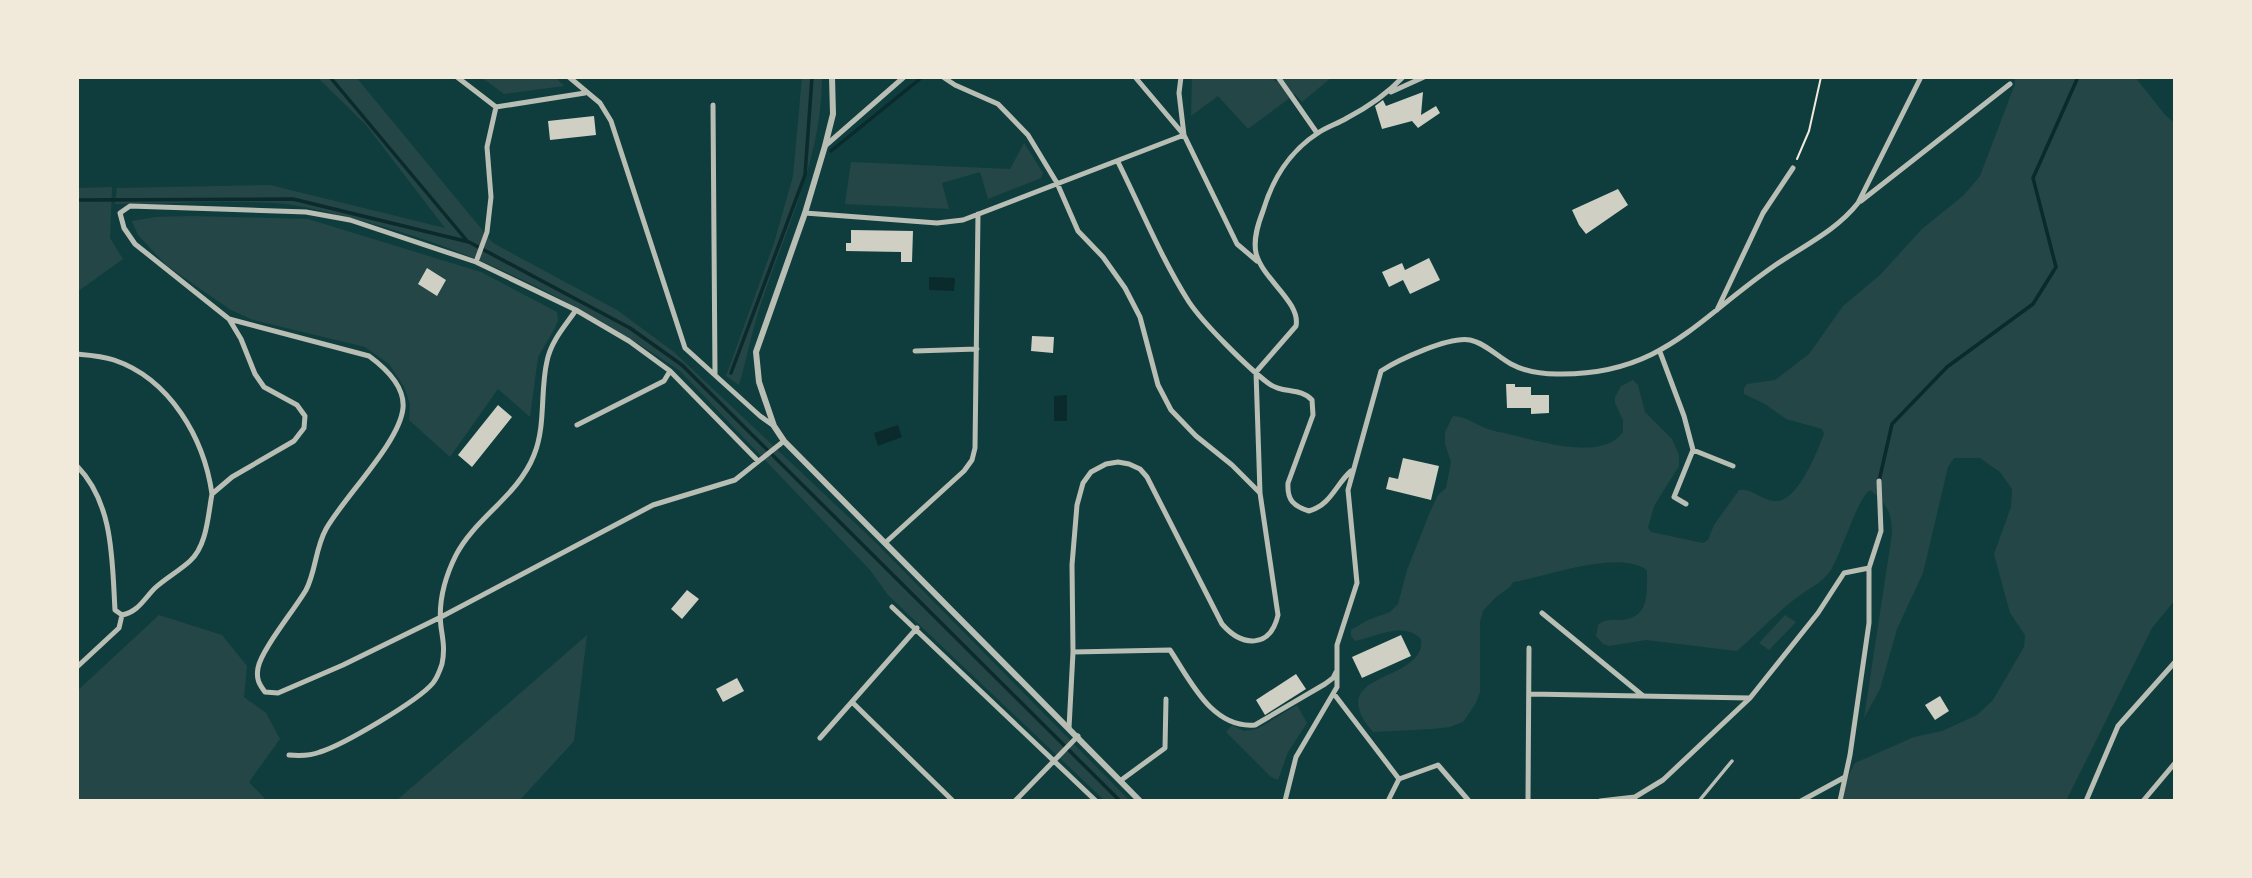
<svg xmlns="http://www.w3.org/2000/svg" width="2252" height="878" viewBox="0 0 2252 878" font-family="'Work Sans',sans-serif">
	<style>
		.green { fill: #244646 }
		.water { fill: #0a2a2b }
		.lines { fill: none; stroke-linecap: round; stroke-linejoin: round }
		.stream { stroke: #0a2a2b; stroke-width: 3.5 }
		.building { fill: #cfcfc3 }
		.path { stroke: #f1e9da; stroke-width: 2 }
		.pedestrian { stroke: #b8beb3; stroke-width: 3.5 }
		.minor { stroke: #b8beb3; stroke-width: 5 }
		.tertiary { stroke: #b8beb3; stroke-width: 6 }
	</style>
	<rect width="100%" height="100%" fill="#0f3d3e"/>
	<path class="green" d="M 317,77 L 356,77 L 493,243 L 617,310 L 674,352 L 874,541 L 1130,801 L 1105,801 L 888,595 L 870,570 L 680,371 C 582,304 474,249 358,220 C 331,213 303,205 275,203 C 222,200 168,204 115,204 L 117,188 L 270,185 L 445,228 L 366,125 Z
		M 481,77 L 555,77 L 564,86 L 504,94 Z
		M 802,77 L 822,77 C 822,161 783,234 758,313 C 751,336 746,361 739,385 L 726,376 L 774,243 L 793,176 Z
		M 1192,77 L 1272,77 L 1276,82 L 1283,77 L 1332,77 L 1302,102 L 1295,94 L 1248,129 L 1218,96 L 1191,116 Z
		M 2015,77 L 2135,77 L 2166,116 L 2175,123 L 2175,600 L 2152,628 L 2066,801 L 1843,801 L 1844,784 L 1855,763 L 1914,737 L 1942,731 L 1977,715 L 1993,700 L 2024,647 L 2025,635 L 2010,613 L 1994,554 L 2011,507 L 2012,489 L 2000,472 L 1980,458 L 1954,458 L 1948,467 L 1923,573 L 1897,629 L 1880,689 L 1864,718 L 1892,534 C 1892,512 1887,504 1870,490 C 1858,497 1842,551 1832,568 C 1823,583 1812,586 1799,596 C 1777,612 1758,633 1737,651 L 1646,640 L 1609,646 L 1603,644 L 1596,636 L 1598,625 C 1605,619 1610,620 1619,620 C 1650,619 1647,594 1647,570 C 1617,549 1547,577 1513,582 L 1510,587 L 1495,598 L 1483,611 L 1480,622 L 1480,692 L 1476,703 L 1463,722 L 1450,727 L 1432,729 L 1373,732 C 1320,670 1427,684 1421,639 C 1403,621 1376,637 1355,641 L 1351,636 L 1351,630 L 1368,620 L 1390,612 L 1398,604 L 1407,570 L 1430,512 L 1438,495 L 1446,488 L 1451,462 L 1445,444 L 1445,432 L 1453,416 C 1466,416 1476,425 1488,429 C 1495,432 1502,432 1509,434 C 1538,441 1602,462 1623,432 L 1623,420 L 1615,403 L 1615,397 L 1621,386 L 1633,380 L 1638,385 L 1645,412 L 1672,439 L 1679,455 L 1679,466 L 1654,506 L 1648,528 L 1651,532 L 1703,543 L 1708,540 L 1714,525 L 1739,490 C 1752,488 1761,500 1774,501 C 1797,504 1817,452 1824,434 L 1822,429 L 1786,419 L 1765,404 L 1744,394 L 1744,388 L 1747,384 L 1775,380 L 1809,354 L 1843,306 L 1880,275 L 1922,229 L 1964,195 L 1980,176 L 2015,84 Z
		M 1024,143 L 1043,173 L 1041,178 L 988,199 L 980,172 L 942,183 L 949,209 L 845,204 L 851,162 L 1010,169 Z
		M 112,187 L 110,238 L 123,259 L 77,292 L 77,188 Z
		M 191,216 L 308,219 L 481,272 L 557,312 L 558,320 L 555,328 L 538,357 L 530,417 L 498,389 L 450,457 L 409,420 L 410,404 L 404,387 L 389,364 L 365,347 L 253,320 L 231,310 L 167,266 L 138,235 L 132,221 L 155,217 Z
		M 159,615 L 222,635 L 247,666 L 244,697 L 266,713 L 280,739 L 249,782 L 267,801 L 77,801 L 77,691 Z
		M 1785,615 L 1796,622 L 1769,650 L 1759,643 Z
		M 587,635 L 574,741 L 519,801 L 396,801 Z
		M 1297,705 L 1307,723 L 1288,752 L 1278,780 L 1271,777 L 1226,732 L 1232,725 L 1244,731 L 1257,729 Z"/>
	<path class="water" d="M 929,277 L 955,278 L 954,291 L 929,290 Z
		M 1067,395 L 1067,421 L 1054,421 L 1054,396 Z
		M 898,425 L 902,437 L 878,446 L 874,433 Z"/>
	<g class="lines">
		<path class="stream" d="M 330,77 L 468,242
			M 831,151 L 921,78
			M 77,200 L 293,199 L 469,242 L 630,328 L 682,365 L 1120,801
			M 731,373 L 805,175 L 812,77
			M 1879,481 L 1892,424 L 1947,367 L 2033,304 L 2056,267 L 2033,178 L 2078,77"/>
	</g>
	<path class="building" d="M 1423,92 L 1421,115 L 1436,106 L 1440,113 L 1418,128 L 1412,121 L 1382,129 L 1375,106 L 1383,100 L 1386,106 Z
		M 594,116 L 596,135 L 550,140 L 548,121 Z
		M 1618,189 L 1628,205 L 1586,234 L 1579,225 L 1572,210 Z
		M 851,230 L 913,231 L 912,262 L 901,262 L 901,252 L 846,251 L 846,243 L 851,243 Z
		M 1429,258 L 1440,280 L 1410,294 L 1403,280 L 1389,287 L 1382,272 L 1402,263 L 1405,270 Z
		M 427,268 L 446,280 L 437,296 L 418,284 Z
		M 1032,336 L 1054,337 L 1053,353 L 1031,351 Z
		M 1506,384 L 1515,384 L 1515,387 L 1531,387 L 1531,395 L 1549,395 L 1549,413 L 1531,414 L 1531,408 L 1507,408 Z
		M 498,405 L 512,417 L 472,467 L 458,455 Z
		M 1403,458 L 1439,466 L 1431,500 L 1386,489 L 1389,477 L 1398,479 Z
		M 687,590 L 699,599 L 682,619 L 671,609 Z
		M 1401,635 L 1411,656 L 1362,678 L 1352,657 Z
		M 1296,674 L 1306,689 L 1265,715 L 1256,700 Z
		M 737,678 L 744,691 L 723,702 L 716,689 Z
		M 1940,696 L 1949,711 L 1935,720 L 1925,705 Z"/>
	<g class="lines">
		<path class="path" d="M 1797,159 L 1809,131 L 1821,77"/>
		<path class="pedestrian" d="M 1699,801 L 1732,761"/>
		<path class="minor" d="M 457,77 L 496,107
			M 569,77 L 600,103 L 611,121 L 685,348 L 760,416 L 774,426
			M 943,77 L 955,85 L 998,104 L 1028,135 L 1057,183 L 1078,231 L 1103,257 L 1125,288 L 1140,317 L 1158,385 L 1171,410 L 1196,436 L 1232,465 L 1260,493
			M 1135,77 L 1184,135 L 1237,244 L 1257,261
			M 1278,77 L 1317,133
			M 1391,92 L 1424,77
			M 713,105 L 715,374
			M 825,146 L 904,77
			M 1118,162 C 1141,208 1161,258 1189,302 C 1203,323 1247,367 1268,383 C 1282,394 1300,387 1312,400 L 1313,415 L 1288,483 C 1287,500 1293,506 1309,511 C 1331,505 1336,484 1351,471
			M 1861,201 L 2010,84
			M 805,213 L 937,223 L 963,220 L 1184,135 L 1179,93 L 1181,77
			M 476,262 L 487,232 L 491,197 L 487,147 L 496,107 L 585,93
			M 1717,310 L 1763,213 L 1793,168
			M 229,319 L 369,356 C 384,367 405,386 403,408 C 400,442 344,497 326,529 C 315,549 316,571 306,590 C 295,609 261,650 258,668 C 256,679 259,684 265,692 L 278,693 L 343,665 L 441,617 L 653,505 L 735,480 L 784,441
			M 915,351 L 977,349
			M 1660,352 L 1684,416 L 1693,450 L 1674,497 L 1686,504
			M 77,354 C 89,355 103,356 114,360 C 170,379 204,438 212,494
			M 577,425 L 664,381 L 670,371
			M 1693,450 L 1733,466
			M 77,466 C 114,504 112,561 115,610 L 122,615
			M 885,543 L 964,471 L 972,460 L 975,448 L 978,214
			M 892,607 L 1096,801
			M 1542,613 L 1642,695
			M 1073,652 L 1170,650 C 1190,680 1212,729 1255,725 L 1325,684 L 1333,678 L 1336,672
			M 77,667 L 119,628 L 122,615 C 138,612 144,599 155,588 C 166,578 179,571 190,561 C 207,546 208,515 212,494 L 232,477 L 294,441 L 304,428 L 305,416 L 297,405 L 264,387 L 255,374 L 241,339 L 229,319 L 135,244 L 124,228 L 120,213 L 130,206 L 306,212 L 350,220 L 476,262 L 576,310 L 629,341 L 670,371 L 758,461
			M 1334,694 L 1399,779 L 1438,765 L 1469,801
			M 1530,694 L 1750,698
			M 852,702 L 953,801
			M 1069,728 L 1073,652 L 1072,565 L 1077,505 L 1083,483 L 1091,472 L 1106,464 L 1118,462 L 1129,464 L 1140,469 L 1147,477 L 1222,624 C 1242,647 1270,649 1278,615 L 1260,493 L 1256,372 L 1296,326 C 1301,302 1262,279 1256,253 C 1253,239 1258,224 1263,211 C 1272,180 1290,151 1318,133 C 1326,127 1337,124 1347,118 C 1368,107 1387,94 1403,77
			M 820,738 L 917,628
			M 289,755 C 300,756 310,756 320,752 C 343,745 418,701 433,683 C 437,678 440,670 442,664 C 445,650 443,640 441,627 C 438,602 445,577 456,555 C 476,517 518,496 534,455 C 546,426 540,391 547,361 C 551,341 565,326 576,310
			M 1120,781 L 1165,748 L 1166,699
			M 1015,801 L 1078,736
			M 1285,801 L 1296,757 L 1337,687 L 1337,645 L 1357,583 L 1348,490 L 1381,371 C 1398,360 1449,336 1470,340 C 1485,343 1498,357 1511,364 C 1524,371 1542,374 1557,374 C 1661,376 1697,319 1774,266 C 1803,246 1836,231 1858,203 L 1921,77
			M 1388,801 L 1399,779
			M 1528,801 L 1529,648
			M 1600,801 L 1635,797 L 1663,780 L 1750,698 L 1818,613 L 1844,573 L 1869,568
			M 1801,801 L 1845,777
			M 1840,801 L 1850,755 L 1869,623 L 1869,568 L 1881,531 L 1879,481
			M 2086,801 L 2118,726 L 2175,662
			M 2143,801 L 2175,763"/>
		<path class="tertiary" d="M 832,77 L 833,114 L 825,146 L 805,213 L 756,352 L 759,382 L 774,426 L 784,441 L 1140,801"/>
	</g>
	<rect width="2252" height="878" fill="none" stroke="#f1e9da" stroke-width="158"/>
</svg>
